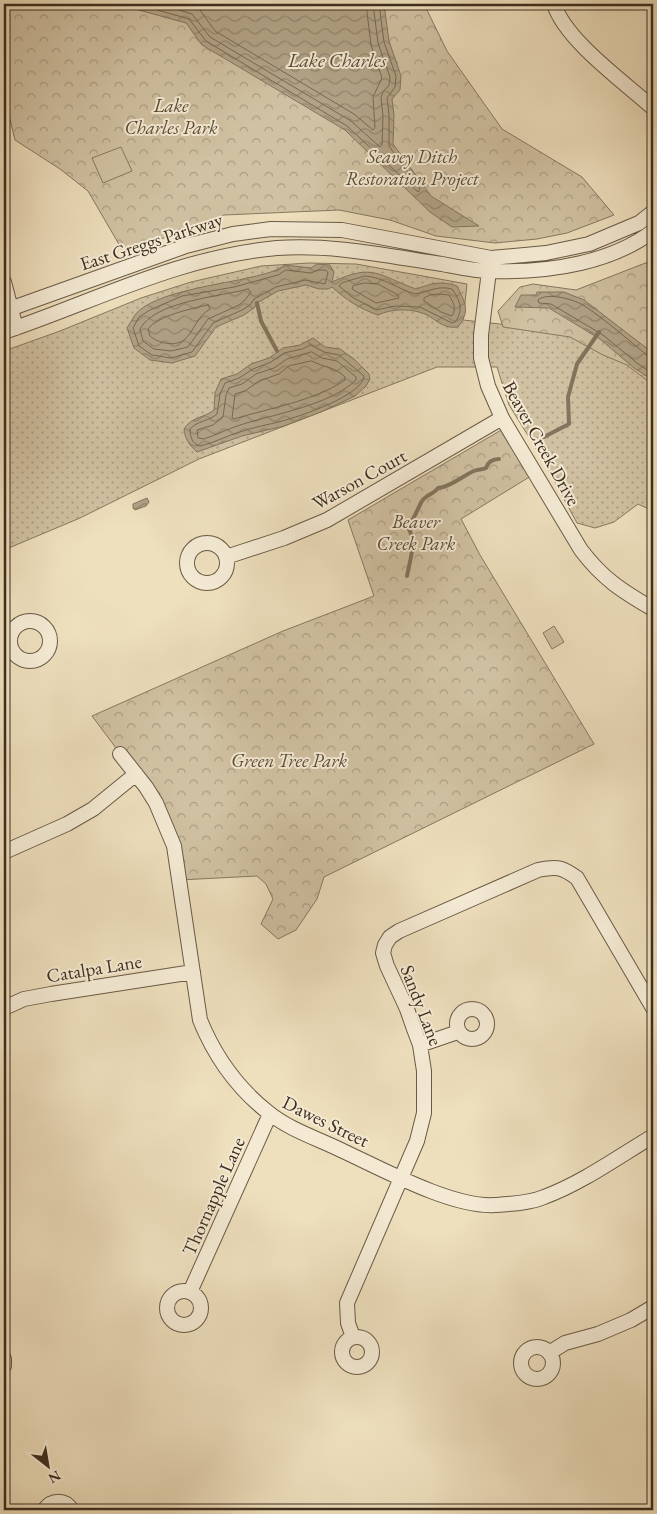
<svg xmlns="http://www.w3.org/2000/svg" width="657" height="1514" viewBox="0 0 657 1514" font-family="'EB Garamond',serif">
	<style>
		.grass { fill: url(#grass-dots); stroke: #867860 }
		.forest { fill: url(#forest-crowns); stroke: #867860 }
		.pitch { fill: #d0c1a2; stroke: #867860 }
		.water { fill: url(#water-waves); stroke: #83745d }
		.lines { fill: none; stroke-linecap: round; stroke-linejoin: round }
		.shore { stroke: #786852; stroke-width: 1 }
		.stream { stroke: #83745d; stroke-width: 4 }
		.minor-casing { stroke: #695a46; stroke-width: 16 }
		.minor { stroke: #f4ead4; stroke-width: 14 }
		.labels { text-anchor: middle; stroke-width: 4; stroke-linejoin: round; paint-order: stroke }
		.park-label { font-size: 19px; font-style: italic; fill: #5a4b38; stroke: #f4ead4 }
		.street-label { font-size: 19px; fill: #3d2e1e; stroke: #f4ead4 }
		.water-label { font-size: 20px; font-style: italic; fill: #5a4b38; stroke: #f4ead4 }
	</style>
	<defs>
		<pattern id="grass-dots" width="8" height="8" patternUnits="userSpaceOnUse" patternTransform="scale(1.25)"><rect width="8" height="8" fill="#d0c1a2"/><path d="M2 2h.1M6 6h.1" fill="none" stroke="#aa9d83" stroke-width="1.8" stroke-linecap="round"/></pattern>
		<pattern id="forest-crowns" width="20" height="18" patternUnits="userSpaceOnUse" patternTransform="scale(1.25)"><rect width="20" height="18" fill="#d0c1a2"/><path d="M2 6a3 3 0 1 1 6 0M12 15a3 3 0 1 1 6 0" fill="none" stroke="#aa9d83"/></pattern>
		<pattern id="water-waves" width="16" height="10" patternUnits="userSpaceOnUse" patternTransform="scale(1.25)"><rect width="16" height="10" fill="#b2a387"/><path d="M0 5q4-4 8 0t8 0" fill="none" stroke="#92856e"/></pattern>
	</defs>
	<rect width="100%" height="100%" fill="#eedfbd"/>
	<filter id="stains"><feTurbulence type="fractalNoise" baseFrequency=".004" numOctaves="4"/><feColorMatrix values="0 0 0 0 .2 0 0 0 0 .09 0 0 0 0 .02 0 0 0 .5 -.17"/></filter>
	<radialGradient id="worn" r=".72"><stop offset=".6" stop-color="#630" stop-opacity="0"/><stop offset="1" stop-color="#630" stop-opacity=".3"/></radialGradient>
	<path class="grass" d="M 309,263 L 356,264 L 467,284 L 463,320 L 509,325 L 600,339 L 653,380 L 653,511 L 638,504 L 614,522 L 595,528 L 577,523 L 542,458 L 509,405 L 497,367 L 437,367 L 199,459 L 80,518 L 4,550 L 4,351 L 60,331 L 141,298 L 191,282 L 261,266 Z"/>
	<path class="forest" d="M 4,4 L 424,4 L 447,51 L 502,129 L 582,177 L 614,215 L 567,233 L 537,239 L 495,243 L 436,236 L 390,220 L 339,210 L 224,215 L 124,253 L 88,191 L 60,169 L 15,140 L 8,111 L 4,109 Z
		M 648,262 L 653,266 L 653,385 L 627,365 L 603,355 L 570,337 L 503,327 L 498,311 L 520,287 L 533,284 L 576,290 Z
		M 508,426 L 531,476 L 461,519 L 480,555 L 594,744 L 324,877 L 317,899 L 296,930 L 278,939 L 261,924 L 273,899 L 266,884 L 257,876 L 179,880 L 174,846 L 125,760 L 92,716 L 283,631 L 374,596 L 348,520 Z"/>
	<path class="pitch" d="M 121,147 L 132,171 L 103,183 L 92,158 Z
		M 554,626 L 564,642 L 552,649 L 543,633 Z"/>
	<path class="water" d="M 117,4 L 384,4 L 389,41 L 401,76 L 400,90 L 392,99 L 394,115 L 393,144 L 431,196 L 479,226 L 452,227 L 430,212 L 345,130 L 202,45 L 186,23 Z
		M 317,264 L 330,265 L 334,272 L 332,282 C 374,263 377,275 416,289 C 431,284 440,280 457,286 C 465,303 471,310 458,327 C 446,329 438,322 429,316 C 415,308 392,308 378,315 C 360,309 345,299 332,287 L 328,289 L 319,289 L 306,285 L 278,291 L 257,303 L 254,308 L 244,315 L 216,327 L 195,356 L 172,363 L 150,360 L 134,348 L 127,328 C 130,324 132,319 135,315 C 152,292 224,284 252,277 C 264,274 275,272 285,265 L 311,268 Z
		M 537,292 L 564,292 L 584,300 L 653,353 L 653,380 L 634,368 L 600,339 L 549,308 L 515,307 L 521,295 L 536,295 Z
		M 313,338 L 325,347 L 340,349 L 354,359 L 369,374 L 370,379 L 366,386 L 355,396 L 321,412 L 284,426 L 242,436 L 197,452 C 189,445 185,439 184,429 C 191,417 204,418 214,410 L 215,393 L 221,379 L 237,374 L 251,364 L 269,358 L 283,348 L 300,345 Z
		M 147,498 L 149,502 L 146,506 L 135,510 L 133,508 L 133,504 Z"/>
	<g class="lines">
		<path class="shore" d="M 136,4 L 189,19 L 206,41 L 347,126 L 418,192 L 420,189 L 389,146 L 389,115 L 387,98 L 395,87 L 396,76 L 384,42 L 379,4
			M 159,4 L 192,14 L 210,37 L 351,121 L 380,147 L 382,145 L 383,116 L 381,98 L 383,92 L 389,85 L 390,77 L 378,43 L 373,4
			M 188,4 L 200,10 L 215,31 L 354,114 L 373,130 L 375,128 L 373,97 L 382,78 L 371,45 L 366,4
			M 286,270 L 311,273 L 318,270 L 326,270 L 328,273 L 325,284 L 305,280 L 276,287 L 254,299 L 250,305 L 242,310 L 213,323 L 192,352 L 171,358 L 152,355 L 139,346 L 133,328 L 139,317 L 150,310 L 182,296 L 234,287 L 278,275 Z
			M 365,276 C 383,277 398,289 415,294 C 428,292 438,285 452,289 C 460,300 464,310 455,322 L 452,323 L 420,307 L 395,306 L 376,310 L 352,297 L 339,286 L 342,283 Z
			M 365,283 L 378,284 L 398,295 L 399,298 L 376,303 L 352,289 L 353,286 Z
			M 248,289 L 251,292 L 245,300 L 239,305 L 208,319 L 188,347 L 171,351 L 154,349 L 143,341 L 140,329 C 155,301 219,297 248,289 Z
			M 439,294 L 449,295 C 453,302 457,308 452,316 L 441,312 L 424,301 L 424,298 L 430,295 Z
			M 208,305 L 210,309 C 196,317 194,332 184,340 C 174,347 158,343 150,336 L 148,329 C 157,316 193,308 208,305 Z
			M 311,345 L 324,352 L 339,355 L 364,376 C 364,395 298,417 282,421 C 268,425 253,427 240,432 C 226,436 214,443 200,446 C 192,444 190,436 190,429 C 197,421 209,421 217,414 L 220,394 L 225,383 L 239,378 L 253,369 L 271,362 L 284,353 L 302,349 Z
			M 312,352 L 322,358 L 337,361 L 356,377 L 356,380 C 330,405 275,414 240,425 C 228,429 216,435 204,439 L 198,438 L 197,430 L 213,425 L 223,417 L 226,395 L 229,388 L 242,384 L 256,374 L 274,368 L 287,359 Z
			M 653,357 L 648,356 C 627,339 606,320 583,305 C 573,299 547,292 538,300 L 539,303 L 551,304 L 603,335 L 637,363 L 653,374
			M 312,361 C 324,368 334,366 345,377 L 345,380 C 314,401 270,408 234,419 L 232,418 L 235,394 L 245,391 L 259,381 L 279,374 L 289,366 Z"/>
		<path class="stream" d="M 257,303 L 261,321 L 277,351
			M 542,438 L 569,424 L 568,397 L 577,364 L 599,332
			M 407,576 C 410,559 417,543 408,527 C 414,519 417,510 422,501 C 426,495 434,494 438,488 C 451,487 462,476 474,471 C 478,469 482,470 486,468 C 488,462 493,459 499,459"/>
		<defs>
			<path id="minor" d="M 554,4 C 565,40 624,82 653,108
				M 490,263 L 481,335 L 481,358 L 488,386 L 502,418 L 581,550 C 603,579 622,591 653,609
				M 4,282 L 16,328
				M 4,311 L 186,246 L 233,234 L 271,229 L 342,230 L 491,258 L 546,253 L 589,244 L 639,223 L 653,212
				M 4,332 C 96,301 178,257 277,248 C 333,244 388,256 442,264 C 458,267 475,271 491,271 C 522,272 551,270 581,263 C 606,257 632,247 653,231
				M187 563a20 20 0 1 1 40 0a20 20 0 1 1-40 0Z
				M 226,557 L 284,538 L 327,520 L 502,418
				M10 641a20 20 0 1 1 40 0a20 20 0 1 1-40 0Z
				M 120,754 L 146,787 L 156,803 L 174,846 L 200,1020 C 215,1057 237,1088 269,1113 C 290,1130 319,1139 343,1151 C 382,1169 453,1208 495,1205 C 511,1204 530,1203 544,1197 C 582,1183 618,1157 653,1136
				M 4,852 L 67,824 L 93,809 L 136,774
				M 4,1008 L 24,999 L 51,994 L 193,972
				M457 1024a15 15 0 1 1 30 0a15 15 0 1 1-30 0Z
				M 420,1045 L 458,1032
				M167 1308a17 17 0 1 1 34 0a17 17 0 1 1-34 0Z
				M 190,1292 L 270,1114
				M342 1352a15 15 0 1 1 30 0a15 15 0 1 1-30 0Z
				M 353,1337 L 348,1323 L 347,1303 L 417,1141 L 424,1113 L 424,1071 L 420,1045 L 414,1029 L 407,1009 L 387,966 L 383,953 L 385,945 L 390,937 L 399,931 L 538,870 C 557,866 562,867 577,878 L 653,1008
				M521 1363a16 16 0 1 1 32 0a16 16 0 1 1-32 0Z
				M 549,1353 L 565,1343 L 598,1334 L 631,1320 L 653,1307
				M 4,1359 L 4,1366
				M 44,1510 C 52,1499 65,1499 72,1510"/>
		</defs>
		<use href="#minor" class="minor-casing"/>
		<use href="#minor" class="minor"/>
	</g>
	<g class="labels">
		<g class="park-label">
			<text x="171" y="112">Lake<tspan x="171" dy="22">Charles Park</tspan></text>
			<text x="412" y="163">Seavey Ditch<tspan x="412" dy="22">Restoration Project</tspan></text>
			<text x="416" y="528">Beaver<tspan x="416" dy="22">Creek Park</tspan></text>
			<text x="289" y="767">Green Tree Park</text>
		</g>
		<g class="street-label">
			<text transform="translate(151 241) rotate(-18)" y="7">East Greggs Parkway</text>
			<text transform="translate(542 443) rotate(61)" y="7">Beaver Creek Drive</text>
			<text transform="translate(359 479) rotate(-29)" y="7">Warson Court</text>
			<text transform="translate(94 968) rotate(-9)" y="7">Catalpa Lane</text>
			<text transform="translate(422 1005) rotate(69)" y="7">Sandy Lane</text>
			<text transform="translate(326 1121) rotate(26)" y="7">Dawes Street</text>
			<text transform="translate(213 1196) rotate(-66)" y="7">Thornapple Lane</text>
		</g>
		<g class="water-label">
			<text x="337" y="67">Lake Charles</text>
		</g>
	</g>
	<rect width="657" height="1514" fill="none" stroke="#eedfbd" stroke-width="20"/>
	<rect x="5" y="5" width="647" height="1504" fill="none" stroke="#3d2e1e" stroke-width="2.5"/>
	<rect x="10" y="10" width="637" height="1494" fill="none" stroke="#3d2e1e"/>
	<g transform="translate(48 1466) rotate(149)" stroke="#f4ead4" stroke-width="4" paint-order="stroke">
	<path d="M0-4L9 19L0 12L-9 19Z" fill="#3d2e1e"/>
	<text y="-8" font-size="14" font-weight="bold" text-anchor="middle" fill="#3d2e1e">N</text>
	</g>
	<rect width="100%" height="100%" filter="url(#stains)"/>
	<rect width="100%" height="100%" fill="url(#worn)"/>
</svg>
